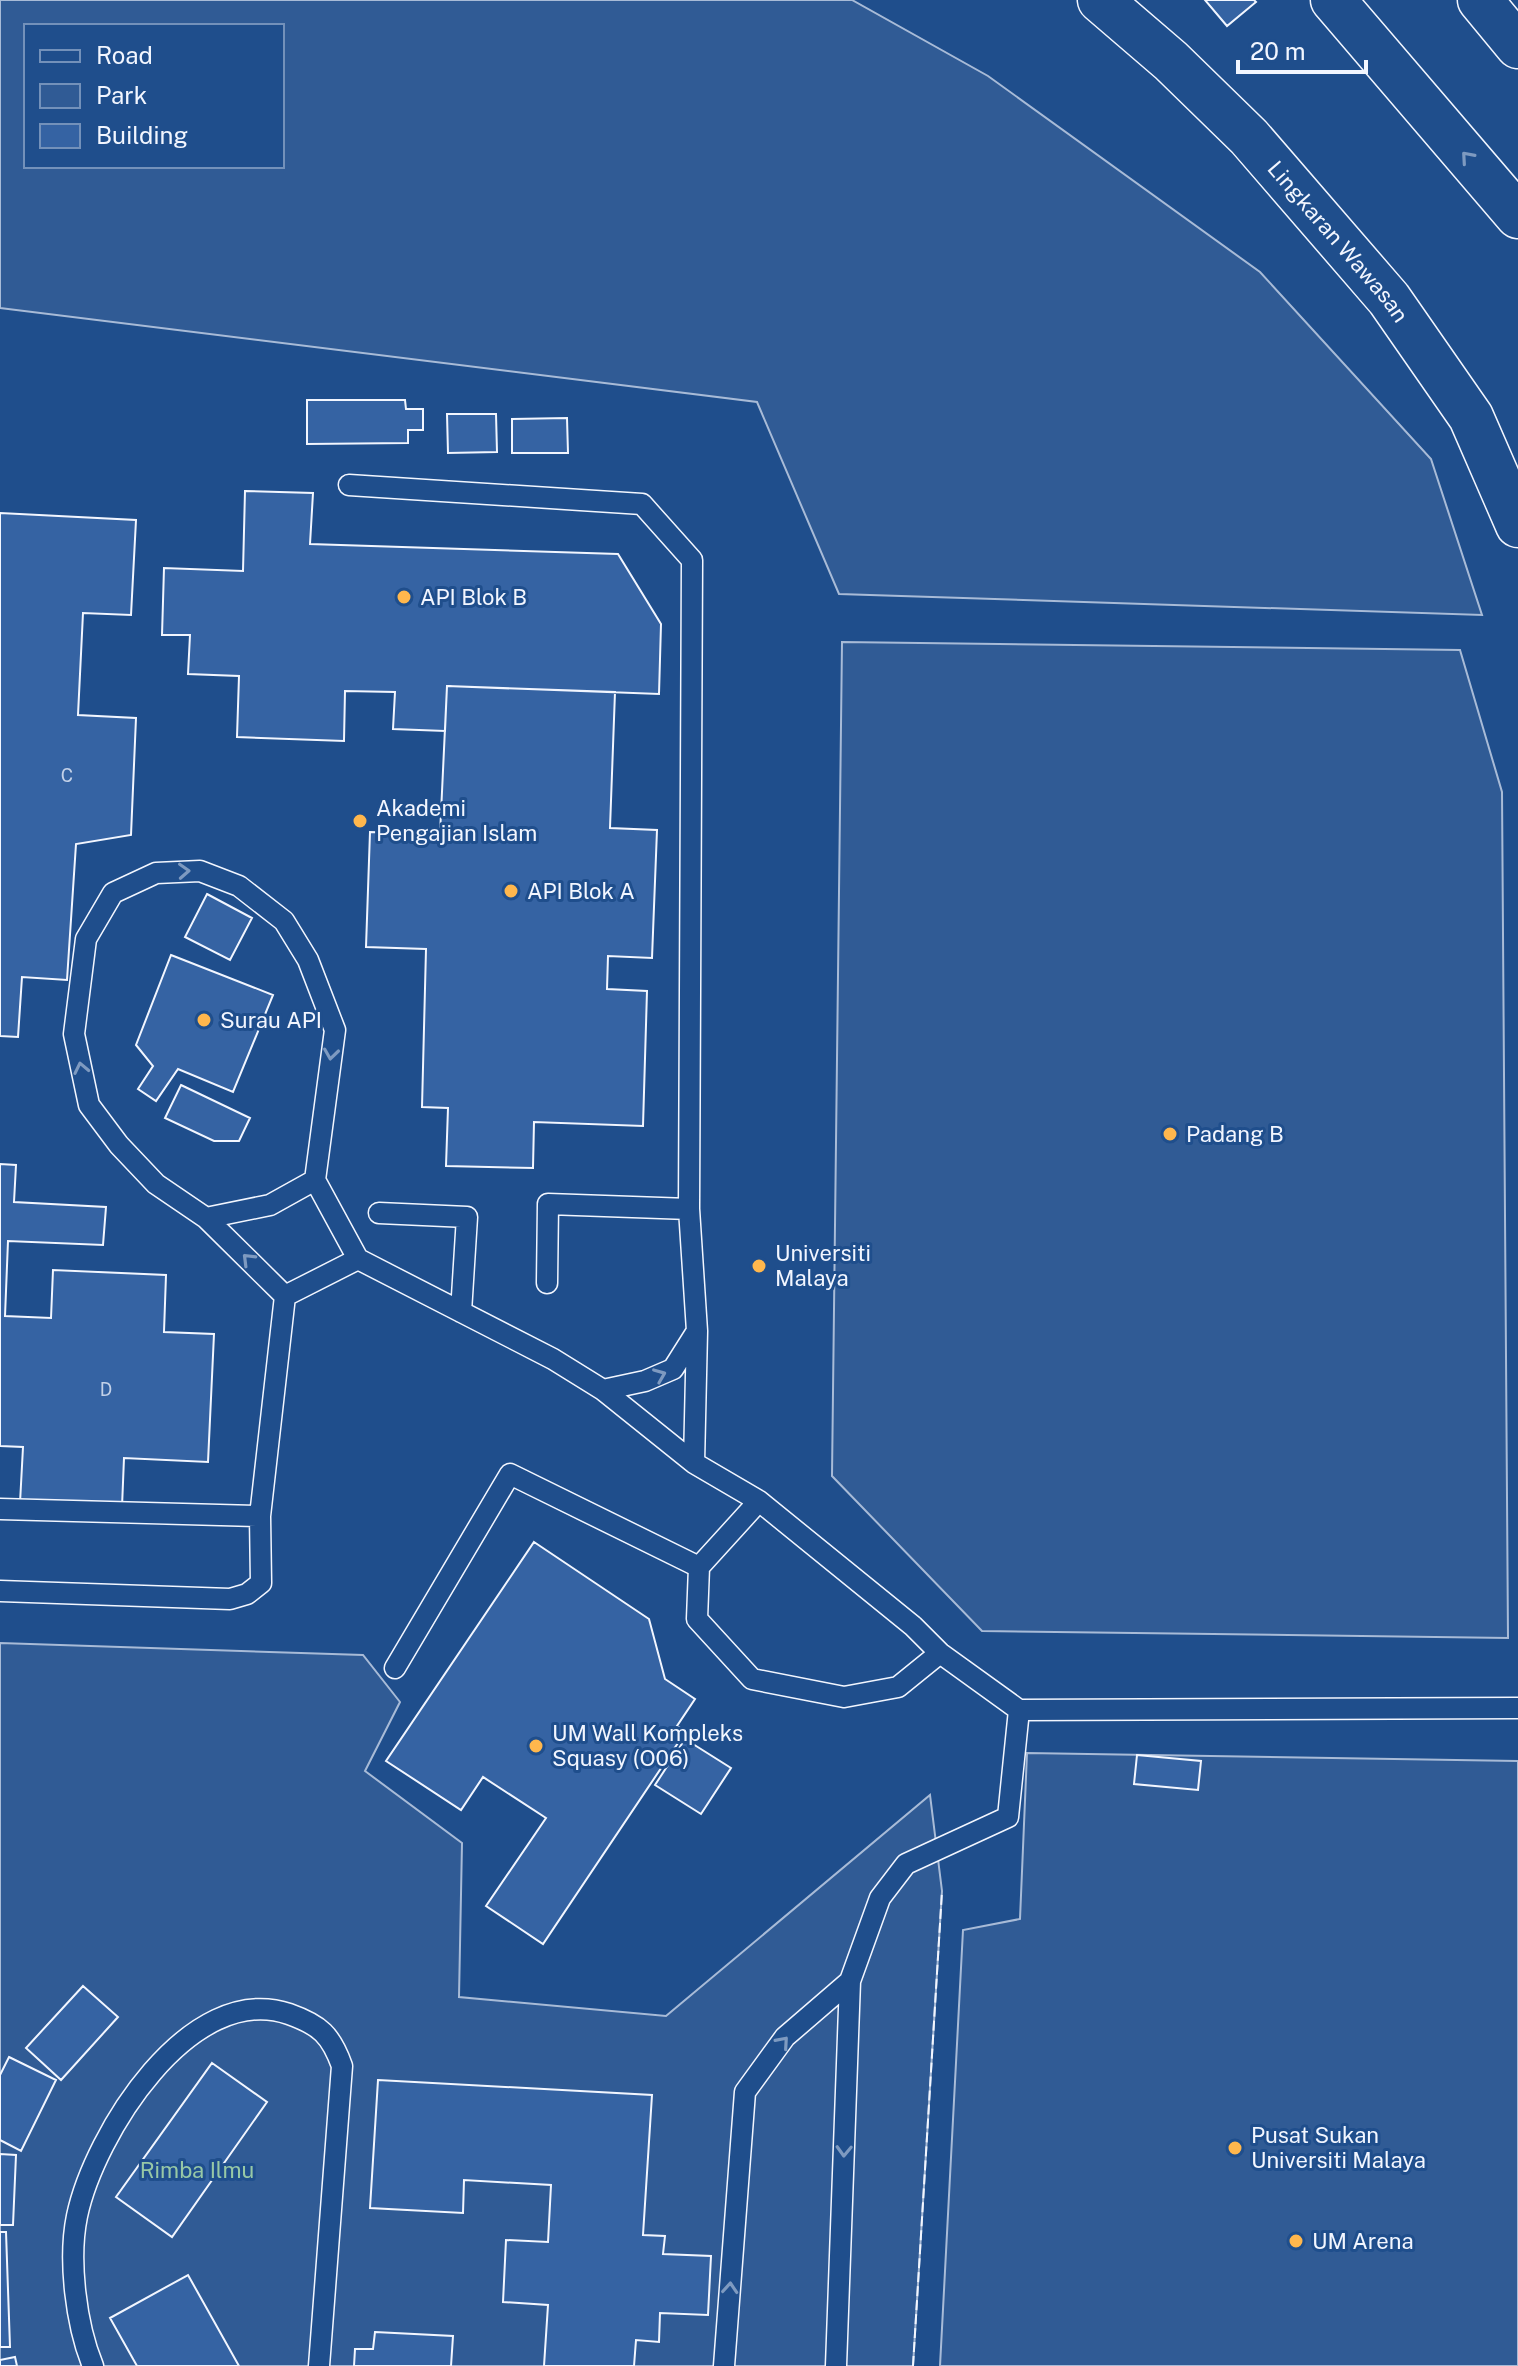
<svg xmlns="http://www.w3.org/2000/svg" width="1518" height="2366" viewBox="0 0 1518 2366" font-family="'Public Sans',sans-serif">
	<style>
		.green { fill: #305b95; stroke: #a8bbd7; stroke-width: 2; fill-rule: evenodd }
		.building { fill: #3563a3; stroke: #f2f6ff; stroke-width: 2 }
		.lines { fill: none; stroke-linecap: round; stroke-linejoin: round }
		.lane-casing { stroke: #f2f6ff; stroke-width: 23 }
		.secondary-casing { stroke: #f2f6ff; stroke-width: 47 }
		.highway-casing { stroke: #f2f6ff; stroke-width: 47 }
		.lane { stroke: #1f4e8c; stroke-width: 20 }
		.secondary { stroke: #1f4e8c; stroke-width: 44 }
		.highway { stroke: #1f4e8c; stroke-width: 44 }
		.fence { stroke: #f2f6ff; stroke-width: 2; stroke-dasharray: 10 4; stroke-linecap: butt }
		.oneway { stroke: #7e9ac0 }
		.poi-dot { fill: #ffb74d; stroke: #1f4e8c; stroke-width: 3 }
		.labels { text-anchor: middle; stroke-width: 6; stroke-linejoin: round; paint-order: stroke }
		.number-label { font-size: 18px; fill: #c3d1e8 }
		.street-label { font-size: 22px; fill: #f2f6ff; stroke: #1f4e8c }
		.poi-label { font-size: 22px; fill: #f2f6ff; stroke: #1f4e8c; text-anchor: start }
		.park-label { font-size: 22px; fill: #97c8a6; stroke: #1f4e8c }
	</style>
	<rect width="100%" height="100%" fill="#1f4e8c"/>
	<path class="green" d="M 0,0 L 852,0 L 988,76 L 1260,272 L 1431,459 L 1482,615 L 839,594 L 757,402 L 0,308 ZM 26,26 L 282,26 L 282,166 L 26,166 Z
		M 842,642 L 1460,650 L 1502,792 L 1508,1638 L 982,1631 L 832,1476 Z
		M 0,1643 L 363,1655 L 400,1702 L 365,1771 L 462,1843 L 459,1997 L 666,2016 L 930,1795 L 942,1891 L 913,2366 L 0,2366 Z
		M 1027,1753 L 1518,1761 L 1518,2366 L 940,2366 L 963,1930 L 1020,1919 Z"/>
	<path class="building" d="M 1205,0 L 1254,0 L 1256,2 L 1227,26 Z
		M 307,400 L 405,400 L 406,409 L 423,409 L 423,430 L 408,430 L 408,443 L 307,444 Z
		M 447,414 L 496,414 L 497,452 L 448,453 Z
		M 567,418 L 568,453 L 512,453 L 512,419 Z
		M 245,491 L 313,493 L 310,544 L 618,554 L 661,624 L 659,694 L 447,686 L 445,731 L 393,729 L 395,692 L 345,691 L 344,741 L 237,737 L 239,676 L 188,674 L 190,635 L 162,635 L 164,568 L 243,571 Z
		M 0,513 L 136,520 L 131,615 L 83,613 L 78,715 L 136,718 L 131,835 L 76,844 L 67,980 L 22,977 L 18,1037 L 0,1036 Z
		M 447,686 L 615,692 L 610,828 L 657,830 L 652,958 L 608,956 L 607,989 L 647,991 L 643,1126 L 534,1122 L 533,1168 L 446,1166 L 448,1108 L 422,1107 L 426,949 L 366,947 L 370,832 L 440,834 Z
		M 207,894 L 252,918 L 230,960 L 185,937 Z
		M 171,955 L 273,995 L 233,1092 L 178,1069 L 156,1101 L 138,1089 L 153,1066 L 136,1045 Z
		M 181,1085 L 250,1118 L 239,1141 L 214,1141 L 165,1118 Z
		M 0,1164 L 16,1165 L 14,1202 L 106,1207 L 103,1245 L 8,1241 L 5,1316 L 51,1318 L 53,1270 L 166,1275 L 164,1332 L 214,1334 L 208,1462 L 124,1458 L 122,1507 L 20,1503 L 23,1447 L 0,1446 Z
		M 534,1542 L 649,1619 L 665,1679 L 695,1699 L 677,1726 L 686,1731 L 543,1944 L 486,1906 L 546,1818 L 483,1777 L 461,1810 L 386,1761 Z
		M 685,1739 L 731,1768 L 701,1814 L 655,1785 Z
		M 1137,1755 L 1201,1761 L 1198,1790 L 1134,1784 Z
		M 83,1986 L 118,2017 L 61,2080 L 26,2048 Z
		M 9,2057 L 56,2080 L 21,2151 L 0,2140 L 0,2075 Z
		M 212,2063 L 267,2102 L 172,2237 L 116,2197 Z
		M 378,2080 L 652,2095 L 643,2235 L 665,2236 L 663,2254 L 711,2256 L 708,2315 L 660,2313 L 659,2342 L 636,2340 L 634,2366 L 544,2366 L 548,2305 L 503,2302 L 506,2240 L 548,2242 L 551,2185 L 464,2180 L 463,2213 L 370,2208 Z
		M 0,2154 L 16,2155 L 13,2225 L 0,2225 Z
		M 0,2232 L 6,2232 L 10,2347 L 0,2347 Z
		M 188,2275 L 239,2366 L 137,2366 L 110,2318 Z
		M 375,2332 L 453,2336 L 451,2366 L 354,2366 L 355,2349 L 373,2349 Z
		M 15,2357 L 17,2366 L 0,2366 L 0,2360 Z"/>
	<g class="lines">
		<defs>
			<path id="lane" d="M 349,485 L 642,504 L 692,560 L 689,1209 L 697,1331 L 694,1463
				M 379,1213 L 467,1217 L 461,1312
				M 206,1218 L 270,1205 L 315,1180
				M 358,1259 L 285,1296 L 206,1218 L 156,1184 L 119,1145 L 89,1105 L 74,1034 L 86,939 L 113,893 L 156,873 L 200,871 L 239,886 L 284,921 L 308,960 L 335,1030 L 315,1180 L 358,1259 L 553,1359 L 603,1390 L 694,1463 L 759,1501 L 913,1626 L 940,1653 L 1019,1710 L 1518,1708
				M 547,1283 L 548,1204 L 689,1209
				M 603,1390 L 645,1381 L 673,1369 L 697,1331
				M 759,1501 L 699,1567 L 697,1619 L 752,1679 L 844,1697 L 898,1687 L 940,1653
				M 0,1509 L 260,1516
				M 0,1591 L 230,1599 L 247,1594 L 261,1583 L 260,1516 L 285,1296
				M 395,1668 L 510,1474 L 699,1567
				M 850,1981 L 880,1898 L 906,1864 L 1008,1817 L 1019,1710
				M 93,2366 C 76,2325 68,2260 77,2216 C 94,2135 190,1980 289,2014 C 320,2025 331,2035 342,2066 L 319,2366
				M 724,2366 L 745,2092 L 785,2037 L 850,1981 L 836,2366"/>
			<g id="secondary">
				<path id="s1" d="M 1100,0 L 1171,61 L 1249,137 L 1389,299 L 1471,417 L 1518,525"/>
			</g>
			<path id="highway" d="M 1333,0 L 1518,216
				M 1480,0 L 1518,46"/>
		</defs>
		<use href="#lane" class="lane-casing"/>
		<use href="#secondary" class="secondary-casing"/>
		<use href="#highway" class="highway-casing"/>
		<use href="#lane" class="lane"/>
		<use href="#secondary" class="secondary"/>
		<use href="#highway" class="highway"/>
		<path class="fence" d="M 913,2366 L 942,1891"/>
	</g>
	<defs><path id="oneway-chevron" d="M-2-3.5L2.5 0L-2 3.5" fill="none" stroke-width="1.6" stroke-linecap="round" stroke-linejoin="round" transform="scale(2)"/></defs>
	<g class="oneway">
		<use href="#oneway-chevron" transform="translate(1467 157) rotate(-131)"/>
		<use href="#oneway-chevron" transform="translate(184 871) rotate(-3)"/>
		<use href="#oneway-chevron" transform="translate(331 1054) rotate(98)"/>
		<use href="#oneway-chevron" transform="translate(81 1068) rotate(-102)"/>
		<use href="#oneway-chevron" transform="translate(248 1259) rotate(-135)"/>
		<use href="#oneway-chevron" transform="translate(660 1375) rotate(-22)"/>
		<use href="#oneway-chevron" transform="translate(783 2042) rotate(-49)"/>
		<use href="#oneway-chevron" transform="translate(844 2151) rotate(92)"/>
		<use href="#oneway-chevron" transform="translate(730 2288) rotate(-86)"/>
	</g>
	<g class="poi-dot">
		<circle cx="404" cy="597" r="8"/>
		<circle cx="360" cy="821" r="8"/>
		<circle cx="511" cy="891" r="8"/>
		<circle cx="204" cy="1020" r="8"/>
		<circle cx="1170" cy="1134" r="8"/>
		<circle cx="759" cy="1266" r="8"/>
		<circle cx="536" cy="1746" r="8"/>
		<circle cx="1235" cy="2148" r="8"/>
		<circle cx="1296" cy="2241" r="8"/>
	</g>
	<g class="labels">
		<g class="number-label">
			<text x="67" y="782">C</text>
			<text x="106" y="1396">D</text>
		</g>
		<g class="street-label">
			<text dy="8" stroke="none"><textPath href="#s1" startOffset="340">Lingkaran Wawasan</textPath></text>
		</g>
		<g class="poi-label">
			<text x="420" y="605">API Blok B</text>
			<text x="376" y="816">Akademi<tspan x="376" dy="25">Pengajian Islam</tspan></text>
			<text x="527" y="899">API Blok A</text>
			<text x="220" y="1028">Surau API</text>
			<text x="1186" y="1142">Padang B</text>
			<text x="775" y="1261">Universiti<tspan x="775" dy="25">Malaya</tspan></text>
			<text x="552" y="1741">UM Wall Kompleks<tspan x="552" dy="25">Squasy (O06)</tspan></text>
			<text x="1251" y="2143">Pusat Sukan<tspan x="1251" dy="25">Universiti Malaya</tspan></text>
			<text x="1312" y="2249">UM Arena</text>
		</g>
		<g class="park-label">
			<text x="197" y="2178">Rimba Ilmu</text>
		</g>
	</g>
	<rect x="24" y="24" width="260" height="144" fill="#1f4e8c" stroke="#7391ba" stroke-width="2"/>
	<rect x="40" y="50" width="40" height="12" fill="#1f4e8c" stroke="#7391ba" stroke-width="2"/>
	<text x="96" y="64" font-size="24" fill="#f2f6ff">Road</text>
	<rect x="40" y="84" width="40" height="24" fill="#305b95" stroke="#7391ba" stroke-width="2"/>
	<text x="96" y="104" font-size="24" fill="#f2f6ff">Park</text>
	<rect x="40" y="124" width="40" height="24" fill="#3563a3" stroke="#7391ba" stroke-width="2"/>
	<text x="96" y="144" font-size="24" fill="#f2f6ff">Building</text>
	<path d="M1238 60v12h128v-12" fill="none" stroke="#f2f6ff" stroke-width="4"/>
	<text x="1250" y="60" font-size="24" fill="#f2f6ff" stroke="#1f4e8c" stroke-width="6" paint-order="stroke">20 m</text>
</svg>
